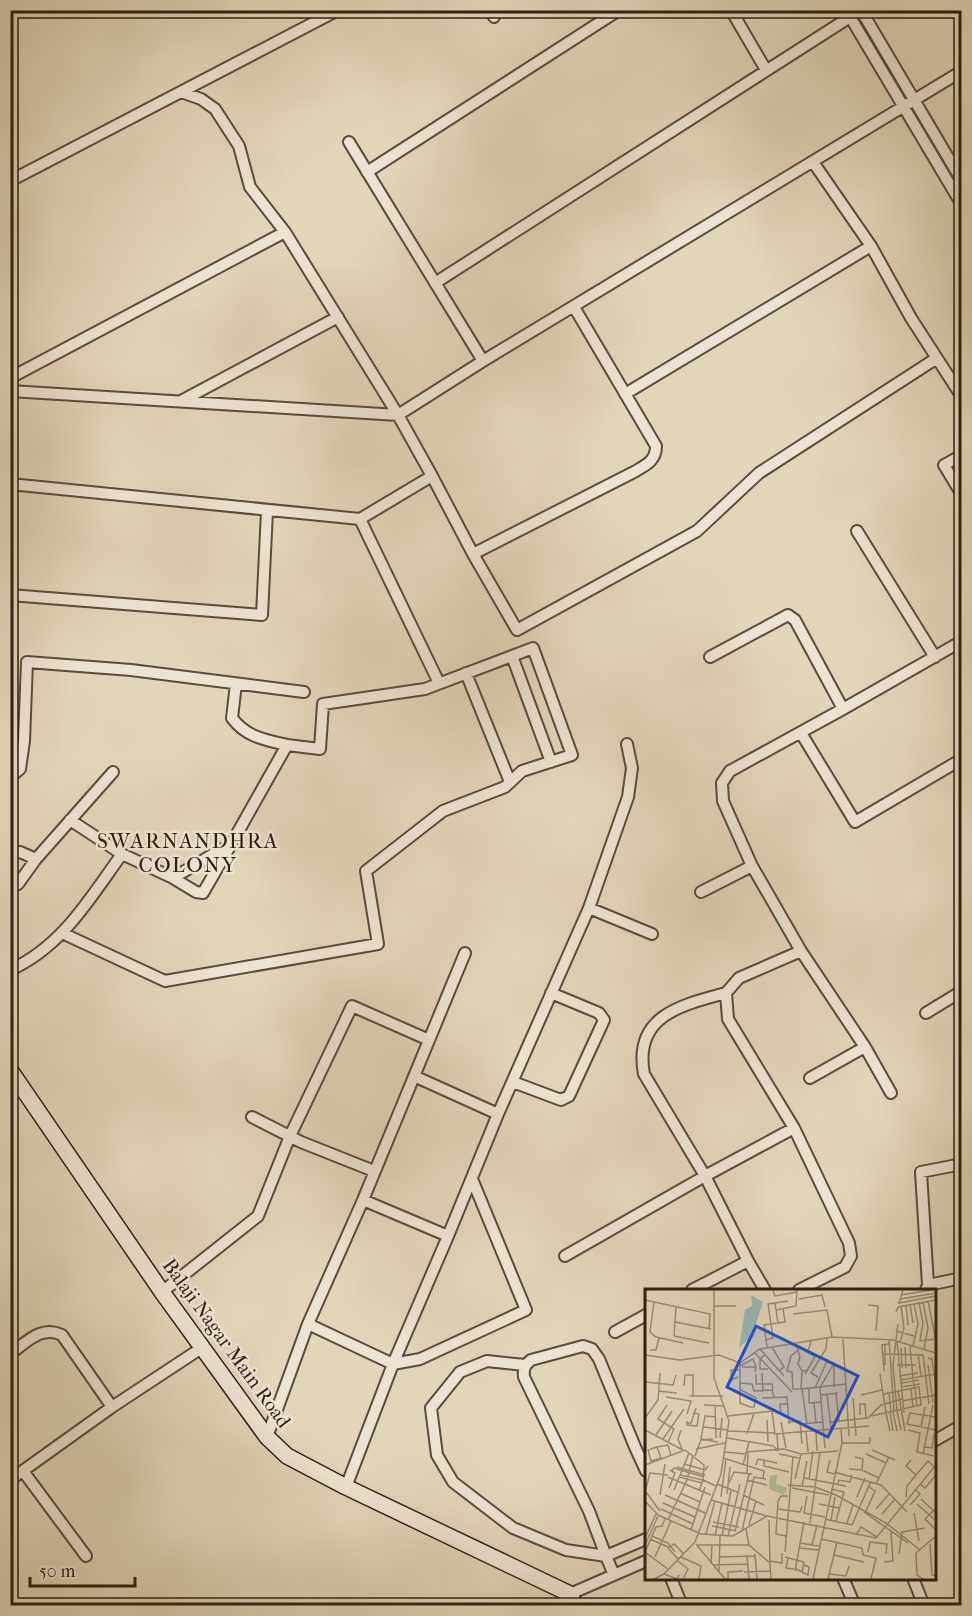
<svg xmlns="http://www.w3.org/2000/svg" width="972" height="1616" viewBox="0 0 972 1616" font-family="'IM FELL French Canon',serif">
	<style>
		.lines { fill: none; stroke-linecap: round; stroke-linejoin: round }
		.street-casing { stroke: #5a4c3a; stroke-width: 14 }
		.secondary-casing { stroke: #2d1e10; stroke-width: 18 }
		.street { stroke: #ece4d2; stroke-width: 10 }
		.secondary { stroke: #ece4d2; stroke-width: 15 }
		.labels { text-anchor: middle; stroke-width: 5; stroke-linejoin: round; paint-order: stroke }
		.street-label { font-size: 20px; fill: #2d1e10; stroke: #ece4d2 }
		.neighbourhood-label { font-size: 21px; letter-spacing: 1.5px; fill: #2d1e10; stroke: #ece4d2 }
		.inset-road { fill: none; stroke: #9a8c75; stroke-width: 1.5 }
		.view { fill: #1d4ed8; fill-opacity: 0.15; stroke: #1d4ed8; stroke-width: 3 }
		.inset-edge { fill: none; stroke: #2d1e10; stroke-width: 3 }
	</style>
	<rect width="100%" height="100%" fill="#e2d6b9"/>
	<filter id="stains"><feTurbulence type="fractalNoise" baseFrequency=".00333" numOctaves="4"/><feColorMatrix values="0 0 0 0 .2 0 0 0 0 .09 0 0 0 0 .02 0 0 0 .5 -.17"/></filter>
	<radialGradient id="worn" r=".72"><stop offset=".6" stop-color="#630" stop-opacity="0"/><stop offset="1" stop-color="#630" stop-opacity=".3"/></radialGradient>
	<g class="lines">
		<defs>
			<path id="street" d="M 491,10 L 494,17
				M 731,10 L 766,70
				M 846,10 L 962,205
				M 861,10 L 962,181
				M 181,92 L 201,99 L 215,109 L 239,146 L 250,187 L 285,232 L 398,415 L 432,476 L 473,554 L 517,630 L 697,531 L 759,473 L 937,358
				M 349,142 L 483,361
				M 813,162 L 871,246 L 911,318 L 962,397
				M 367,172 L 619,10
				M 10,181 L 338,10
				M 435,283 L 850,17
				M 10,378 L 285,232
				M 10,391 L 398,415 L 483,361 L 962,71
				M 625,394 L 871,246
				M 183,400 L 338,317
				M 962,455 L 944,465 L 962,495
				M 10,484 L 360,519 L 432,476
				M 360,519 L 439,683
				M 857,531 L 935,657
				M 473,554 L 634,472 C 646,465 656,461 656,446 L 574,307
				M 10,595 L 262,615 L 267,511
				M 512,656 L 551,762
				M 710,657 L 788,615 L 795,620 L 843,709
				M 466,673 L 510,782
				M 801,733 L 855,822 L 962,759
				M 10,777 L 20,769 L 24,741 L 27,662 L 131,670 L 304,692
				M 70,820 L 122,854
				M 10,854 L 20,852 L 36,859
				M 173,878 L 196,892 L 203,893 L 229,848
				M 10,888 L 18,884 L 36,859 L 113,772
				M 701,892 L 752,866
				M 589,908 L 652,934
				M 62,933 L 165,981 L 378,944 L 366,871 L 443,811 L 505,787 L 522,771 L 572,755 L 533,648 L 425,689 L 323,704 L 320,749 L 287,745
				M 10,970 C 62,947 90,898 122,854 L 173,878 L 222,849 L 229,848 L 287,745 C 265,740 246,737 232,718 L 236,684
				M 926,1013 L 962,991
				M 414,1076 L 498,1114
				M 810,1078 L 865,1047
				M 513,1082 L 561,1100 L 569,1096 L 604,1020 L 599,1013 L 551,993
				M 891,1093 L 865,1047 L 801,951 L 752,866 L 723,801 L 722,783 L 730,771 L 843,709 L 962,641
				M 252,1117 L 301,1142 L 374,1171
				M 363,1200 L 448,1236
				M 565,1256 L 705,1176 L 794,1128
				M 748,1261 L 765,1290
				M 928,1285 L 962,1278
				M 692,1290 L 748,1261 L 705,1176 L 644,1074 C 633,1016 681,1005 726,993
				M 799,1290 L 845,1267 L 851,1256 L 849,1243 L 794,1128 L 728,1019 L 726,993 L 739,978 L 801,951
				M 926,1290 L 928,1285 L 921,1172 L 962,1164
				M 162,1292 L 258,1216 L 290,1136 L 352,1006 L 429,1040
				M 308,1324 L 393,1364 L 420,1359 L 526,1310 L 472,1179
				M 615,1332 L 646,1315
				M 10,1354 C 27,1342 41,1325 62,1335 L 112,1407
				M 525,1365 L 487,1361 L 460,1372 L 431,1408 L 437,1455 L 453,1482 L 513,1528 L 566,1550 L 606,1556 L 614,1575
				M 267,1437 L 308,1324 L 363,1200 L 465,953
				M 934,1441 L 962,1425
				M 23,1471 L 86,1556
				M 646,1471 L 635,1447 L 599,1359 L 592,1349 L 583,1346 L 531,1360 C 525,1365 523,1368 524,1377 L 589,1511 L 606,1556 L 646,1539
				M 10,1480 L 112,1407 L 203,1347
				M 346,1487 L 393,1364 L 448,1236 L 498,1114 L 589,908 L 628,797 L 632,768 L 627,744
				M 671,1578 L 682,1606
				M 843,1578 L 855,1606
				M 913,1578 L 924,1606
				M 570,1594 L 646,1561"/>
			<path id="secondary" d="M 10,1070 L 162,1292 L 267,1437 L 287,1456 L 346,1487 L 570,1594 L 575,1606"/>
		</defs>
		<use href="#street" class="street-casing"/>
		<use href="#secondary" class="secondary-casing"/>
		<use href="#street" class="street"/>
		<use href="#secondary" class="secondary"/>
	</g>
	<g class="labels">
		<g class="street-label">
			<text transform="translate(227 1343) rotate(54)" y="7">Balaji Nagar Main Road</text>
		</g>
		<g class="neighbourhood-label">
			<text x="188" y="848">SWARNANDHRA<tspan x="188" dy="24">COLONY</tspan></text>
		</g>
	</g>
	<g transform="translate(645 1289)">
		<rect width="291" height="291" fill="#e2d6b9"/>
		<path d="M 132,186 L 131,195 L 142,199 L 139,206 L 124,200 L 125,187 Z" fill="#aebf94"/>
		<path d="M 106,6 L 118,13 L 107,47 L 94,59 L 100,21 L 107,17 Z" fill="#98b7b9"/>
		<path class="inset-road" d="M 128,1 L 130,7 L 152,3M 258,1 L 254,14 L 291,7M 256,6 L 287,1M 154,10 L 177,6 L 180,18M 255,10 L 291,4M 0,11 L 65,25 L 64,40M 283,12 L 291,53M 9,13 L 5,43 L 11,48 L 38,54M 278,13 L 283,39 L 279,60M 130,14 L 133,34M 274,14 L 278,34 L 275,52 L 291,50M 265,15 L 268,34M 223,16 L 233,17 L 231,42M 261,16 L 263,36M 68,17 L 91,17M 131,21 L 151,17 L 152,1M 251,23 L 253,18 L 291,11M 148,25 L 182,21 L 187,48M 30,33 L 66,40M 251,42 L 269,47M 29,47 L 64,54M 29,47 L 31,18M 198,50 L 204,147M 121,51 L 128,49 L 123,15 L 143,12M 244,51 L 249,122M 252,52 L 259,124M 151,54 L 155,68 L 153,75 L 157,82 L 163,81M 255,54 L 259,39 L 256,17M 240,55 L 240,76M 265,57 L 269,99M 268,57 L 273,35 L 269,15M 122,58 L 119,36 L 140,33 L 138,19M 127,58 L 139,78 L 134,82M 260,58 L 261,79M 256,59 L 257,79M 115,60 L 139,87M 5,61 L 11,61 L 14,49M 152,62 L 146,67 L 142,82 L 147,83 L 148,100 L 156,100 L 157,82M 109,63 L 147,103M 237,65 L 278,66 L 284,115M 273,65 L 276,87M 0,66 L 35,71 L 74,66 L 95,74 L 115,60 L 187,48 L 248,51 L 291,64M 120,66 L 115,70 L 115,80 L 123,80M 283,69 L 287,70 L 291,98M 95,74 L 95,114 L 105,118M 189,76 L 189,98M 252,76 L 271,76M 283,76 L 288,114M 95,77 L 108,70 L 111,78M 97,78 L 111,78 L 110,83M 239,82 L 237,56 L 244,55M 117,84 L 118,102M 111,85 L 111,95 L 127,95 L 128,101M 160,85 L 170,68 L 163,63 L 166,52M 235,85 L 241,124M 254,87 L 273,84M 93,88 L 86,91 L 86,81 L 95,81M 173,88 L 166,84 L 181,60 L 182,49M 255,91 L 291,85M 0,93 L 28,96 L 31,86M 95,94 L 107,95 L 109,102 L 127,101 L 129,108M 256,94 L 274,91M 39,97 L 40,86 L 48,86 L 48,107M 256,98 L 275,95M 164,99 L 164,114 L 176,113M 170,99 L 183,70M 270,99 L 272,117M 94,100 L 111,109 L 109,118 L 105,118M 266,100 L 268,118M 13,102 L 32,104M 253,102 L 260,142M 244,104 L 246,123M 182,105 L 186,139M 191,105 L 194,132M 175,106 L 193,104M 216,106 L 237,101M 44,107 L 78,107M 21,108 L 46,112 L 42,125M 117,109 L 142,108 L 144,135M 208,109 L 211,147M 257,112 L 291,106M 169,114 L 171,133M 22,116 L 13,130 L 29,140 L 23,153M 59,116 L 79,117M 70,117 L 71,149M 252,122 L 248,76 L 253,35M 252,122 L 256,141M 245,123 L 248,142M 248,123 L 252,142M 241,124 L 245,142M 136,126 L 135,115 L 142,115M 215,126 L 215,115 L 220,115 L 221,129M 83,127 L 127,122 L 130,145 L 224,137M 226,127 L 276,116 L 274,98 L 239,105M 71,128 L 60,127 L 56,150 L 73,153M 291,128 L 265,124 L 262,135 L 291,141M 0,129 L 13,111 L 15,84M 122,131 L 123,153M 42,132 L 42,136 L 52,137 L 54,125 L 48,124M 136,133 L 141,159M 143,133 L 155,132 L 157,155M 185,133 L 223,129 L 236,116 L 257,110M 42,134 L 46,134 L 51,119M 157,135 L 178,133M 162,135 L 157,100 L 201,95M 59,138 L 83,141M 276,138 L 280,118M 0,141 L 38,161M 36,141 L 33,150 L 37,160M 263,141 L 275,144 L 272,163 L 289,167M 83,142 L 130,144M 161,142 L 163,163M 171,142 L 172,162M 102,145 L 109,124M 11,146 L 27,122M 75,149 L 77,129M 82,149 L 129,157M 18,150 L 39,120M 197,154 L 225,154 L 225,148M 12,158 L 16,169 L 6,172 L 3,161 ZM 12,158 L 23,156 L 26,167M 129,158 L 133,161 L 132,145M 280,158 L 287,159 L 289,145M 180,159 L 175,99 L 189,74M 51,160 L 80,154M 227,161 L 250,171M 79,163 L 101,165M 101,163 L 139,160 L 156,165 L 193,162M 134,165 L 154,169M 221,165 L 241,174M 278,165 L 288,116M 50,167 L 56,151 L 68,150M 78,169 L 119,182 L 118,189M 119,171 L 119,177 L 144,183M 185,171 L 182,183 L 189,185M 266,171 L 261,177 L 271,186M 39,175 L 60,181 L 63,177M 0,176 L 40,161 L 59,176 L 58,191 L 71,197M 98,176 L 104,153M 111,176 L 113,170 L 132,174M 32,178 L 60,186M 204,180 L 217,181 L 218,170 L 210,168M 217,181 L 234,189M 27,182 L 29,179 L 59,188M 189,183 L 236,196 L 262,223M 102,184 L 103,163M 35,186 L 58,191 L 54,202M 23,188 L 66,206M 34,188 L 57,194M 159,189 L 201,197M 150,190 L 156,165M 164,190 L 168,162M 102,191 L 122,196M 171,191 L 175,163M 84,194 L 89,183 L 107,185M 72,195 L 92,203M 193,195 L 194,191 L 205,193 L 207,186M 231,195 L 244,168M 275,195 L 280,199 L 291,186M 143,196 L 170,198 L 191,206 L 241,234 L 275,261M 157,197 L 162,172M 24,199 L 30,184 L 25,181M 147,199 L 184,206M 186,200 L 199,203 L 191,232M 29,201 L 44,164M 0,203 L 5,184 L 23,186M 1,203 L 15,222M 35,204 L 55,213M 82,205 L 85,178M 15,206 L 20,175M 20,206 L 60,224M 98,206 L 119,216M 162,207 L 159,224 L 180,228M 76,208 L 81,170M 212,208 L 220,189M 261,208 L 262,197 L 271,186 L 283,172 L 289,178M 276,210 L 291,224M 66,211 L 122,227M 0,212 L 13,226 L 56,245 L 88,247 L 122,227 L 231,249 L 291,176M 18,214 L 50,228M 174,215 L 194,219M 272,215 L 291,232M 265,216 L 275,205 L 270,200M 291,219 L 280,230 L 291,241M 16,220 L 48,235M 133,220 L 155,223 L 157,217M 231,220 L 244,205M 221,222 L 230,202 L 224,198M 219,223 L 263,254M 269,224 L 274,252M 237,225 L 250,210M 180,230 L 207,236 L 226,192M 23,231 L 42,191 L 48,166M 124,231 L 125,274M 186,231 L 190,208M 68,233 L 94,238M 165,234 L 171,191M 202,234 L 208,216M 104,236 L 111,212M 67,237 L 91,242M 101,240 L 104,256 L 125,274 L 126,290M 46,241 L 60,198M 90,242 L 104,185M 97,242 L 109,188 L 121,190M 61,245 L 70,212M 211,246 L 216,238 L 232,248M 7,247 L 23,254 L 30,263M 70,247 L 77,214M 77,247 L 86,202M 83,247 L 95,195M 141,247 L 131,245 L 133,212 L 136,207 L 143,207M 0,249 L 11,225M 5,250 L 23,258M 176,250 L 217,259 L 218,266 L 231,269 L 226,290M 155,254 L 174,257M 51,255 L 80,290M 285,255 L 287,286 L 291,287M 0,256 L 13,227M 52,256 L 104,256M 167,256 L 172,236M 155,259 L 174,261M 0,263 L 11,238 L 17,237 L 20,230M 0,263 L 24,281M 140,263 L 148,168M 223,263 L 225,253 L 242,255 L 241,265M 110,265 L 112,290M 254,265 L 257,243 L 280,239M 189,266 L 219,273M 102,267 L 104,290M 10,268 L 26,232M 36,268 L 56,277 L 54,290M 75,268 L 110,267M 140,268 L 159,273 L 157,284M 143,269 L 141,279 L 149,280M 34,271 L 23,259 L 29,255 L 39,265M 33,272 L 43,280 L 38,290M 125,272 L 137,274 L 137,264M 239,273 L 248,272 L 246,243M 66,275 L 67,256M 69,276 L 103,275M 151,280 L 163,286 L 164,278 L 159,276M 150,282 L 159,233M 74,283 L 75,247M 99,283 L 126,282M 19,285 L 32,290 L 34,286M 184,285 L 201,287 L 204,277M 9,290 L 19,285 L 50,253 L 76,185 L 84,132 L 69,89 L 69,1M 83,290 L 83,283 L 98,282M 168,290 L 197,154 L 196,139M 183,290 L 192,253M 278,290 L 272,286 L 271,264 L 291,247"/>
		<path class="view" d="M 111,37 L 213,87 L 183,148 L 82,98 Z"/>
		<rect width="291" height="291" class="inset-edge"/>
	</g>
	<rect width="972" height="1616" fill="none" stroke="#e2d6b9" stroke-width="36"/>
	<rect x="12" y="12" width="948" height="1592" fill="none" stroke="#2d1e10" stroke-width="3"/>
	<rect x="18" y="18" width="936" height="1580" fill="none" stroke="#2d1e10" stroke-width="1.5"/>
	<path d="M30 1577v9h105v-9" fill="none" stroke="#2d1e10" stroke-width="3"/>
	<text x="39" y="1577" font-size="18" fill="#2d1e10" stroke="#ece4d2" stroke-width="4.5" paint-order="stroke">50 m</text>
	<rect width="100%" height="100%" filter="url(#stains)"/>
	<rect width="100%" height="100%" fill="url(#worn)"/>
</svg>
